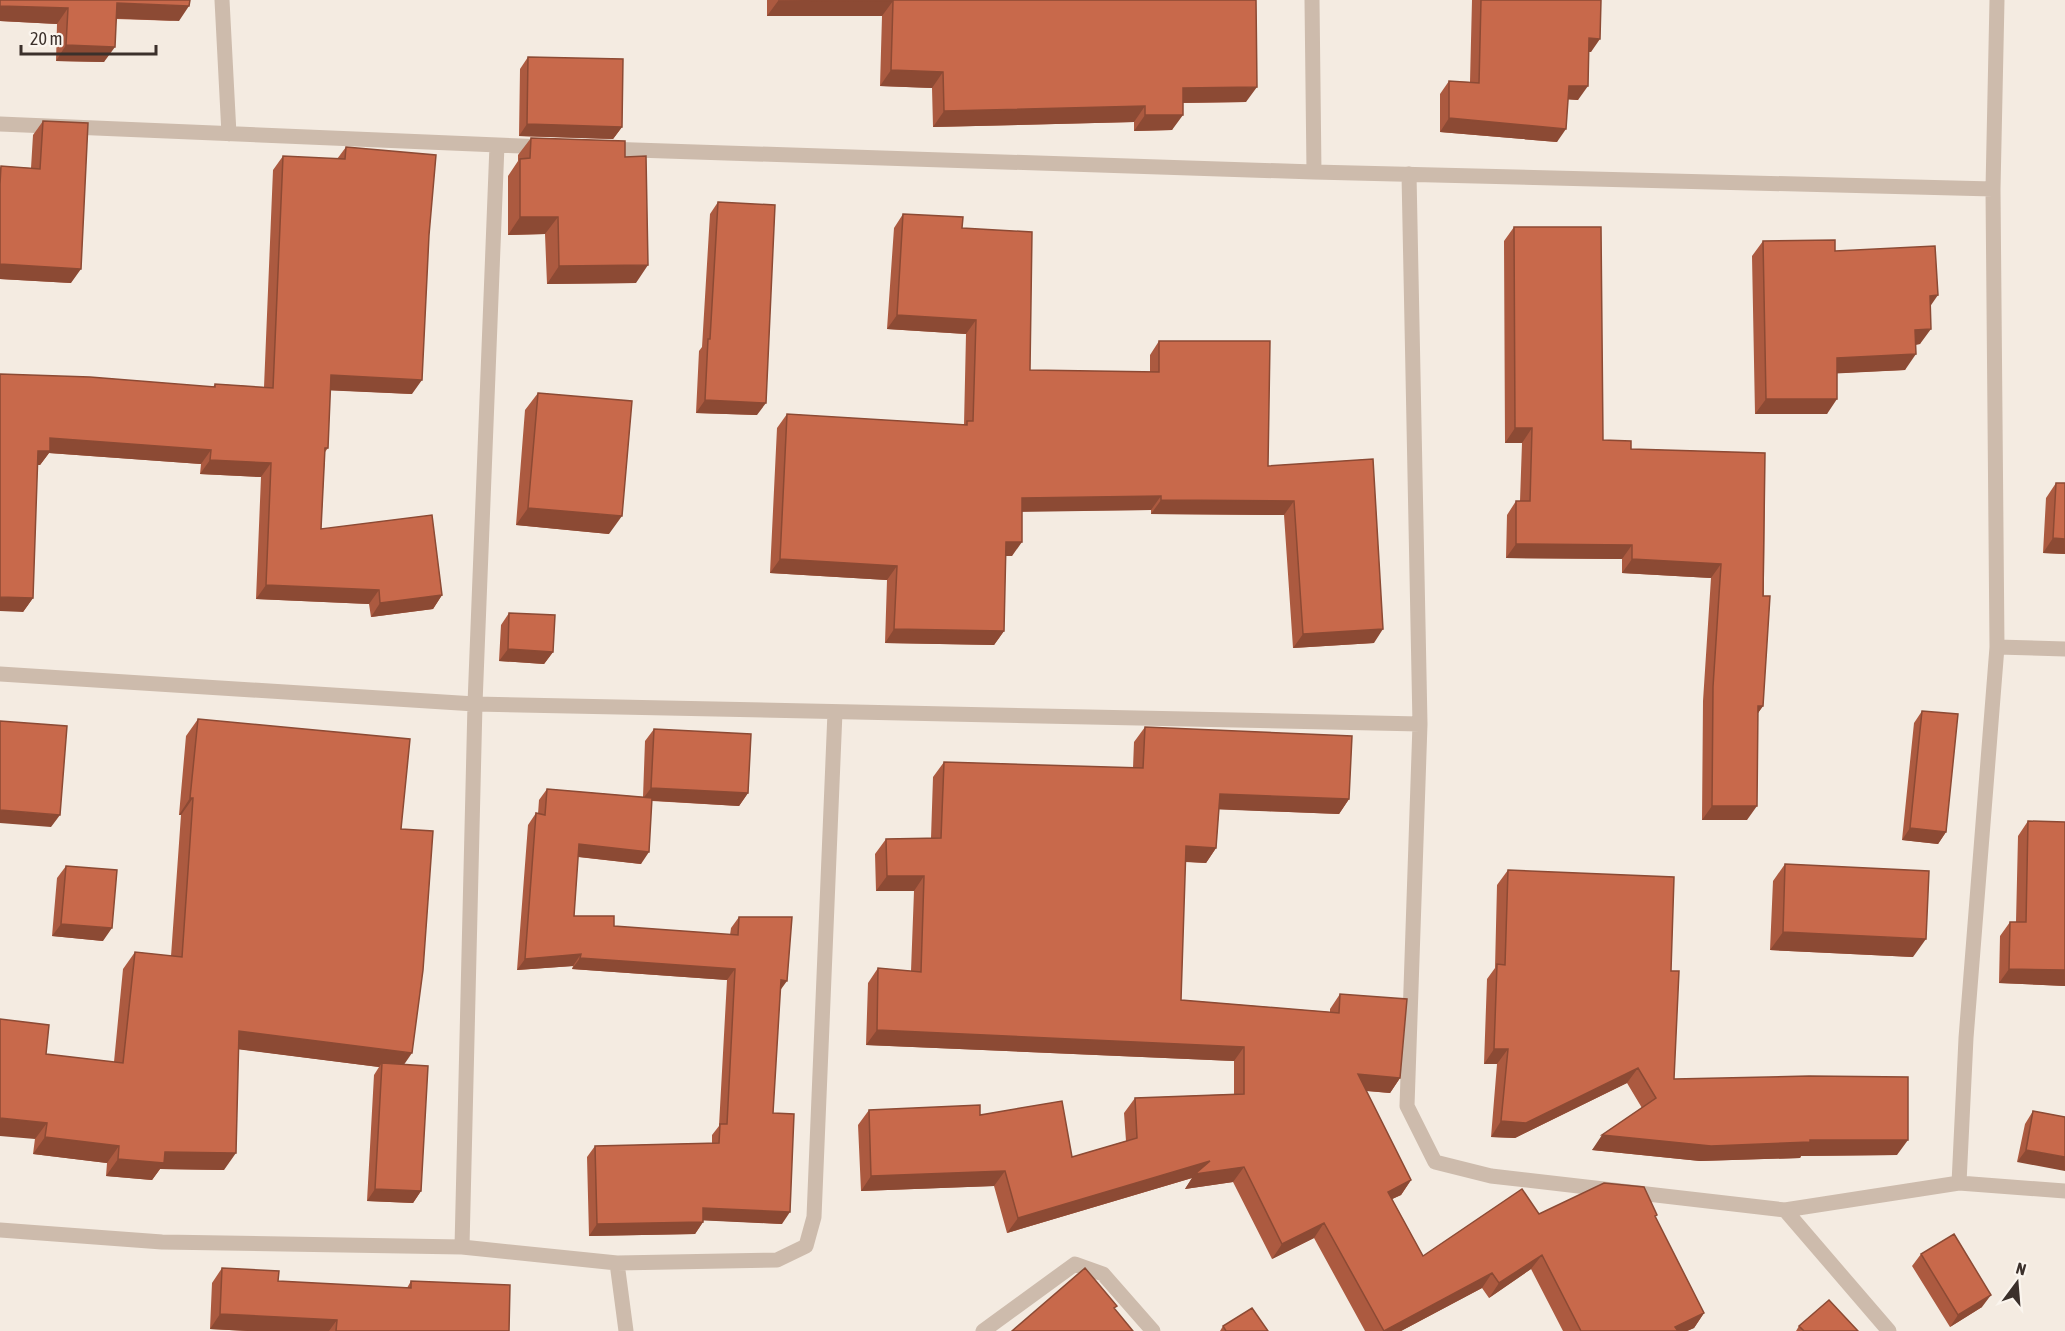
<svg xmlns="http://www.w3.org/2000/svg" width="2065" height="1331" viewBox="0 0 2065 1331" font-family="'Asap Condensed',sans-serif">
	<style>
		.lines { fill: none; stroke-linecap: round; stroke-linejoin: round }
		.minor { stroke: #cdbbac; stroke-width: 15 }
		.wall { fill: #ac5a40 }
		.shaded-wall { fill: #8c4a34 }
		.building { fill: #c8694b; stroke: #8c4a34; stroke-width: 1.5 }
	</style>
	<rect width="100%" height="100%" fill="#f4ebe1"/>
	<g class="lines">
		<path class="minor" d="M 222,0 L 229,134
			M 1312,0 L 1314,172
			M 0,124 L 546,147
			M 605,149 L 1314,172 L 1993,189
			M 1409,174 L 1420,724 L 1407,1106 L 1435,1162 L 1491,1176 L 1785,1210 L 1889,1331
			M 1997,647 L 2065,649
			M 0,674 L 475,704 L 1420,724
			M 1959,1183 L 2065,1191
			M 1785,1210 L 1959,1183 L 1966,1038 L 1997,647 L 1993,189 L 1997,0
			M 0,1230 L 162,1242 L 462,1247 L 617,1263 L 777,1260 L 806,1246 L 814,1217 L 835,712
			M 462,1247 L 475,704 L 497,145
			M 617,1263 L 626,1331
			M 983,1331 L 1075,1264 L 1103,1274 L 1153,1331"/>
	</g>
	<path class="wall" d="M 0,0 L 179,21 L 116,19 L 104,62 L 56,61 L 57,24 L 0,21 Z
		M 767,0 L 1256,0 L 1246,102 L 1183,103 L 1172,130 L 1134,131 L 1134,122 L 933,127 L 932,88 L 880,86 L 882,16 L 767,16 Z
		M 1472,0 L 1601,0 L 1591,52 L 1589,52 L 1578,100 L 1568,99 L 1557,142 L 1440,132 L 1440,94 L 1449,81 L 1470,82 Z
		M 528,57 L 622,127 L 613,139 L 519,136 L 520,69 Z
		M 43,121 L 71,283 L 0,279 L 0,168 L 1,166 L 31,168 L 33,135 Z
		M 531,138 L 625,157 L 636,283 L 547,284 L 545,234 L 508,235 L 508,176 L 518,161 L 518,155 Z
		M 346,147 L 412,394 L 330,390 L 328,448 L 325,452 L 321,529 L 442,595 L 433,609 L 371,617 L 369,604 L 256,599 L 261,477 L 200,474 L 201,464 L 49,453 L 40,465 L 37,465 L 33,598 L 23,612 L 0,374 L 213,387 L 215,384 L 264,387 L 273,170 L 283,156 L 337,159 Z
		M 718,202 L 757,415 L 696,413 L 699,351 L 702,347 L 710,214 Z
		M 903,214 L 962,228 L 1030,370 L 1150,372 L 1150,355 L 1159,341 L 1268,466 L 1373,459 L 1374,643 L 1293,648 L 1284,515 L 1151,514 L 1151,510 L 1022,511 L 1012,556 L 1005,556 L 1004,631 L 994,645 L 885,643 L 887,580 L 770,573 L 777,428 L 787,414 L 964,425 L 966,334 L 887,329 L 894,228 Z
		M 1514,227 L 1603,440 L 1631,449 L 1765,453 L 1763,706 L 1758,713 L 1747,820 L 1702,820 L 1703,701 L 1711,578 L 1622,573 L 1622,559 L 1506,558 L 1507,515 L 1516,501 L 1520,501 L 1522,443 L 1505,443 L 1504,241 Z
		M 1763,241 L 1835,251 L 1930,306 L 1920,344 L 1916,345 L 1905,370 L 1837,373 L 1827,414 L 1755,414 L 1752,256 Z
		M 538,393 L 609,534 L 516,525 L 525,410 Z
		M 2056,483 L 2065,554 L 2043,553 L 2046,498 Z
		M 509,613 L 553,652 L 544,664 L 499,661 L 501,625 Z
		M 1922,711 L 1946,832 L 1938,844 L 1902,840 L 1914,723 Z
		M 198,719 L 401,829 L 404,1064 L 421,1191 L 413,1203 L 367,1201 L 374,1075 L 379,1067 L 239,1049 L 224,1170 L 160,1169 L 152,1180 L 106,1176 L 107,1163 L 33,1154 L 46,1054 L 114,1062 L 123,969 L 135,952 L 171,956 L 181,815 L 179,815 L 186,736 Z
		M 1145,727 L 1349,799 L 1339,814 L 1219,809 L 1216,848 L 1206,863 L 1185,862 L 1181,1000 L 1330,1012 L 1330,1009 L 1340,994 L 1400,1078 L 1390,1093 L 1366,1091 L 1411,1180 L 1401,1195 L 1392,1199 L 1423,1256 L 1539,1214 L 1656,1218 L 1704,1313 L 1694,1328 L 1687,1331 L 1563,1331 L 1531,1269 L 1489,1298 L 1482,1288 L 1401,1331 L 1365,1331 L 1314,1238 L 1272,1259 L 1233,1182 L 1185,1189 L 1192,1178 L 1007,1233 L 994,1186 L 861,1191 L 858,1125 L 869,1110 L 980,1115 L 1072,1157 L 1126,1141 L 1124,1113 L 1135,1098 L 1234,1094 L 1234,1061 L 866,1045 L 868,983 L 878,968 L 911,971 L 914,891 L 876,891 L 875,854 L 886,839 L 931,838 L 933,777 L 944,762 L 1133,768 L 1134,742 Z
		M 654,729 L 748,793 L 739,806 L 652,801 L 641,864 L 578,857 L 574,916 L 614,926 L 730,935 L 731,928 L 739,917 L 780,990 L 773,1113 L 782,1224 L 703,1220 L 703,1222 L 695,1234 L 589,1236 L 587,1157 L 595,1146 L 712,1143 L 712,1135 L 719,1126 L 727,980 L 572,969 L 573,966 L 517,970 L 528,825 L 536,813 L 538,814 L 539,800 L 547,789 L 643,797 L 645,741 Z
		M 2028,821 L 2065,986 L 1999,983 L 2000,936 L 2010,922 L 2016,922 L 2018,836 Z
		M 1785,864 L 1913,957 L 1770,950 L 1773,881 Z
		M 66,866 L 103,941 L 52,936 L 57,878 Z
		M 1508,870 L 1671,971 L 1674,1079 L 1897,1155 L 1801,1156 L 1800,1158 L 1700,1161 L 1592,1150 L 1642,1108 L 1627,1083 L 1515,1138 L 1491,1137 L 1497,1064 L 1484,1064 L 1487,979 L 1495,968 L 1497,885 Z
		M 2033,1111 L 2065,1117 L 2017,1162 L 2025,1124 Z
		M 1921,1254 L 1982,1307 L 1950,1327 L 1912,1266 Z
		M 222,1268 L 278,1281 L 407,1288 L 411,1281 L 509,1331 L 248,1331 L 210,1329 L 212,1283 Z
		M 1223,1326 L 1268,1331 L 1220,1331 Z
		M 1799,1326 L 1858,1331 L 1796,1331 Z"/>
	<path class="shaded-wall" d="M 778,1 L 893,1 L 882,16 L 767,16 Z
		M 117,3 L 189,6 L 179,21 L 106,18 Z
		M 0,6 L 68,8 L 57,24 L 0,21 Z
		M 1589,38 L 1600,39 L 1591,52 L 1580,51 Z
		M 66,45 L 115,47 L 104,62 L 56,61 Z
		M 891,70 L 943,72 L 932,88 L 880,86 Z
		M 1569,86 L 1588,86 L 1578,100 L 1560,99 Z
		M 1257,87 L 1246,102 L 1172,103 L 1183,88 Z
		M 1145,106 L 1134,122 L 933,127 L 944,111 Z
		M 1145,115 L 1183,115 L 1172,130 L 1134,131 Z
		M 1449,118 L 1566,129 L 1557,142 L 1440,132 Z
		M 527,124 L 622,127 L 613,139 L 519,136 Z
		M 520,217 L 558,217 L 545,234 L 508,235 Z
		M 0,264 L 81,269 L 71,283 L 0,279 Z
		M 648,265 L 636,283 L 547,284 L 559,266 Z
		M 1938,295 L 1927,311 L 1930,296 Z
		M 897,315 L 976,320 L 966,334 L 887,329 Z
		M 1931,329 L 1920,344 L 1905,345 L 1915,330 Z
		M 1916,354 L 1905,370 L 1826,374 L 1837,358 Z
		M 331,375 L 422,380 L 412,394 L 321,390 Z
		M 1766,399 L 1837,399 L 1827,414 L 1755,414 Z
		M 705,400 L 766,403 L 757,415 L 696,413 Z
		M 1515,428 L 1532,428 L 1522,443 L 1505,443 Z
		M 50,438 L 211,450 L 201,464 L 49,453 L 40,465 L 28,465 L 38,451 Z
		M 210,460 L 271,463 L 261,477 L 200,474 Z
		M 1161,496 L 1151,510 L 1012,512 L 1022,498 Z
		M 1161,500 L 1294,501 L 1284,515 L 1151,514 Z
		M 528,508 L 622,516 L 609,534 L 516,525 Z
		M 2053,538 L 2065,539 L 2065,554 L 2043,553 Z
		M 1006,542 L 1022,542 L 1012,556 L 996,556 Z
		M 1516,544 L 1632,545 L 1622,559 L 1506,558 Z
		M 780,559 L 897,566 L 887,580 L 770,573 Z
		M 1632,559 L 1721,564 L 1711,578 L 1622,573 Z
		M 266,585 L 379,590 L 369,604 L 256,599 Z
		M 442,595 L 433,609 L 371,617 L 380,603 Z
		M 0,597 L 33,598 L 23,612 L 0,611 Z
		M 894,629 L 1004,631 L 994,645 L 885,643 Z
		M 1383,629 L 1374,643 L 1293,648 L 1303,634 Z
		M 508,649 L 553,652 L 544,664 L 499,661 Z
		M 1758,706 L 1763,706 L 1753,720 Z
		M 651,788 L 748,793 L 739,806 L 642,800 Z
		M 1220,794 L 1349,799 L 1339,814 L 1209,809 Z
		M 190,798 L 193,798 L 181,815 L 179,815 Z
		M 1712,806 L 1757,806 L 1747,820 L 1702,820 Z
		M 0,810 L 60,815 L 51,827 L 0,823 Z
		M 1910,828 L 1946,832 L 1938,844 L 1902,840 Z
		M 579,844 L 649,852 L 641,864 L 571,856 Z
		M 1186,846 L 1216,848 L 1206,863 L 1175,861 Z
		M 887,876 L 924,876 L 914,891 L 876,891 Z
		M 61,924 L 112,928 L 103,941 L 52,936 Z
		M 1783,932 L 1926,939 L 1913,957 L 1770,950 Z
		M 581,954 L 573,966 L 517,970 L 525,959 Z
		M 580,958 L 735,969 L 727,980 L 572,969 Z
		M 2009,969 L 2065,970 L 2065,986 L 1999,983 Z
		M 781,980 L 787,981 L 779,992 Z
		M 877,1030 L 1244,1047 L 1234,1061 L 866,1045 Z
		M 239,1031 L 412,1053 L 401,1069 L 382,1063 L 379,1067 L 228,1048 Z
		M 1494,1049 L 1508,1049 L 1497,1064 L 1484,1064 Z
		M 1638,1068 L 1627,1083 L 1515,1138 L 1491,1137 L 1501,1121 Z
		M 1358,1074 L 1400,1078 L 1390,1093 L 1347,1089 Z
		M 0,1118 L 47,1123 L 35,1139 L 0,1136 Z
		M 1602,1135 L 1810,1140 L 1908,1140 L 1897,1155 L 1801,1156 L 1800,1158 L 1700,1161 L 1592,1150 Z
		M 45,1137 L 119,1146 L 107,1163 L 33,1154 Z
		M 2026,1150 L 2065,1157 L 2065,1171 L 2017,1162 Z
		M 165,1152 L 236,1153 L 224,1170 L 160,1169 L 152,1180 L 106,1176 L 118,1159 Z
		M 1210,1161 L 1244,1167 L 1233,1182 L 1185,1189 L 1192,1178 L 1007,1233 L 1018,1218 Z
		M 1005,1171 L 994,1186 L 861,1191 L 871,1176 Z
		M 1411,1180 L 1401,1195 L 1377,1206 L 1388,1192 Z
		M 375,1189 L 421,1191 L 413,1203 L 367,1201 Z
		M 703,1208 L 790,1212 L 782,1224 L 695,1220 Z
		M 703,1222 L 695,1234 L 589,1236 L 597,1224 Z
		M 1324,1223 L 1314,1238 L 1272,1259 L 1282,1244 Z
		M 1542,1255 L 1531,1269 L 1489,1298 L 1499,1283 Z
		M 1492,1273 L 1482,1288 L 1401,1331 L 1384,1331 Z
		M 1991,1295 L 1982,1307 L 1950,1327 L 1958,1315 Z
		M 1704,1313 L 1694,1328 L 1687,1331 L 1672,1331 L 1675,1327 Z
		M 220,1314 L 337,1320 L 329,1331 L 248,1331 L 210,1329 Z"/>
	<path class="building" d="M 0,0 L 190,0 L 189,6 L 117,3 L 115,47 L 66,45 L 68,8 L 0,6 Z
		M 778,0 L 1256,0 L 1257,87 L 1183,88 L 1183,115 L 1145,115 L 1145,106 L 944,111 L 943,72 L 891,70 L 893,1 Z
		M 1481,0 L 1601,0 L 1600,39 L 1589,38 L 1588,86 L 1569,86 L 1566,129 L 1449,118 L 1449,81 L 1479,83 Z
		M 528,57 L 623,59 L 622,127 L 527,124 Z
		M 43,121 L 88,123 L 81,269 L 0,264 L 0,184 L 1,166 L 40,169 Z
		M 531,138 L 625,141 L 625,157 L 646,156 L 648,265 L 559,266 L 558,217 L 520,217 L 520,159 L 530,158 Z
		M 346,147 L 436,155 L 429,235 L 422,380 L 331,375 L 328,448 L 325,448 L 321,529 L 432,515 L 442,595 L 380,603 L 379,590 L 266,585 L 271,463 L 210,460 L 211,450 L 50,438 L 50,451 L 38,451 L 33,598 L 0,597 L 0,374 L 90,377 L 215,387 L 215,384 L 273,388 L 283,156 L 345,159 Z
		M 718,202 L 775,205 L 766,403 L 705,400 L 708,339 L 710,339 Z
		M 903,214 L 963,217 L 962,228 L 1032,232 L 1030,370 L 1159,372 L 1159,341 L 1270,341 L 1268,466 L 1373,459 L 1383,629 L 1303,634 L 1294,501 L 1161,500 L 1161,496 L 1022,498 L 1022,542 L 1006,542 L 1004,631 L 894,629 L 897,566 L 780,559 L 787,414 L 967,425 L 967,421 L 973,421 L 976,320 L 897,315 Z
		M 1514,227 L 1601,227 L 1603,440 L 1631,441 L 1631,449 L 1765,453 L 1763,596 L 1770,596 L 1763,706 L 1758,706 L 1757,806 L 1712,806 L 1713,687 L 1721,564 L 1632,559 L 1632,545 L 1516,544 L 1516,501 L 1530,501 L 1532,428 L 1515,428 Z
		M 1835,240 L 1835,251 L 1935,246 L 1938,295 L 1930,296 L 1931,329 L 1915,330 L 1916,354 L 1837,358 L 1837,399 L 1766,399 L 1763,241 Z
		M 538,393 L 632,401 L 622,516 L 528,508 Z
		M 2056,483 L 2065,483 L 2065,539 L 2053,538 Z
		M 509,613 L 555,615 L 553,652 L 508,649 Z
		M 1922,711 L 1958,714 L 1946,832 L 1910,828 Z
		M 198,719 L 410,739 L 401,829 L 433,831 L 423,970 L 412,1053 L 239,1031 L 236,1153 L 165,1152 L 164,1163 L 118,1159 L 119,1146 L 45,1137 L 47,1123 L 0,1118 L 0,1019 L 49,1025 L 46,1054 L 123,1063 L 135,952 L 182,957 L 193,798 L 190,798 Z
		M 0,721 L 67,726 L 60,815 L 0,810 Z
		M 1145,727 L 1352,736 L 1349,799 L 1220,794 L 1216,848 L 1186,846 L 1181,1000 L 1339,1013 L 1340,994 L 1407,999 L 1400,1078 L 1358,1074 L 1411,1180 L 1388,1192 L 1423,1256 L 1522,1189 L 1539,1214 L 1604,1183 L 1644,1187 L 1657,1215 L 1655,1216 L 1704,1313 L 1675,1327 L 1678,1331 L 1581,1331 L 1542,1255 L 1499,1283 L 1492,1273 L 1384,1331 L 1324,1223 L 1282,1244 L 1244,1167 L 1195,1174 L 1210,1161 L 1018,1218 L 1005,1171 L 871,1176 L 869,1110 L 980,1105 L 980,1115 L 1062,1101 L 1072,1157 L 1137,1138 L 1135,1098 L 1244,1094 L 1244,1047 L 877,1030 L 878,968 L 921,972 L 924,876 L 887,876 L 886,839 L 941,838 L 944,762 L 1143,768 Z
		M 654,729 L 751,734 L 748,793 L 651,788 Z
		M 547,789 L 652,798 L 649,852 L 579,844 L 574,916 L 614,916 L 614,926 L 738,935 L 739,917 L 792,917 L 787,981 L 781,980 L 773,1113 L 794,1114 L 790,1212 L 703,1208 L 703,1222 L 597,1224 L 595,1146 L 719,1143 L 720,1124 L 727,1124 L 735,969 L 580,958 L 581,954 L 525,959 L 536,813 L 545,815 Z
		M 2028,821 L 2065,822 L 2065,970 L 2009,969 L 2010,922 L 2026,922 Z
		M 1785,864 L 1929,871 L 1926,939 L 1783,932 Z
		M 66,866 L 117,870 L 112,928 L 61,924 Z
		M 1508,870 L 1674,877 L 1671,971 L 1679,971 L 1674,1079 L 1809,1076 L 1908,1077 L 1908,1140 L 1810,1140 L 1810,1142 L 1711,1146 L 1602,1135 L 1656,1098 L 1638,1068 L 1526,1123 L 1501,1121 L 1508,1049 L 1494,1049 L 1497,964 L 1505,965 Z
		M 382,1063 L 428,1066 L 421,1191 L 375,1189 Z
		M 2033,1111 L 2065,1117 L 2065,1157 L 2026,1150 Z
		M 1954,1234 L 1991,1295 L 1958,1315 L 1921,1254 Z
		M 222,1268 L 279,1271 L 278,1281 L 411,1288 L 411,1281 L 510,1285 L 509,1331 L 336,1331 L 337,1320 L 220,1314 Z
		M 1085,1268 L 1117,1306 L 1114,1308 L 1133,1331 L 1012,1331 Z
		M 1829,1300 L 1858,1331 L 1804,1331 L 1799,1326 Z
		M 1252,1308 L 1268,1331 L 1226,1331 L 1223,1326 Z"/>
	<g transform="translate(2017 1283) rotate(16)" stroke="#fbf5ee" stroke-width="4.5" paint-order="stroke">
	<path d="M0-4.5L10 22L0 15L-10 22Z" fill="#3b302b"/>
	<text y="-9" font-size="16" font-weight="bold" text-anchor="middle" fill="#3b302b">N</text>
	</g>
	<path d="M21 45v9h135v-9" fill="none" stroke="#3b302b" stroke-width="3"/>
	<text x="30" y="45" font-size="18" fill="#3b302b" stroke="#fbf5ee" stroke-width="4.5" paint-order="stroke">20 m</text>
</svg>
